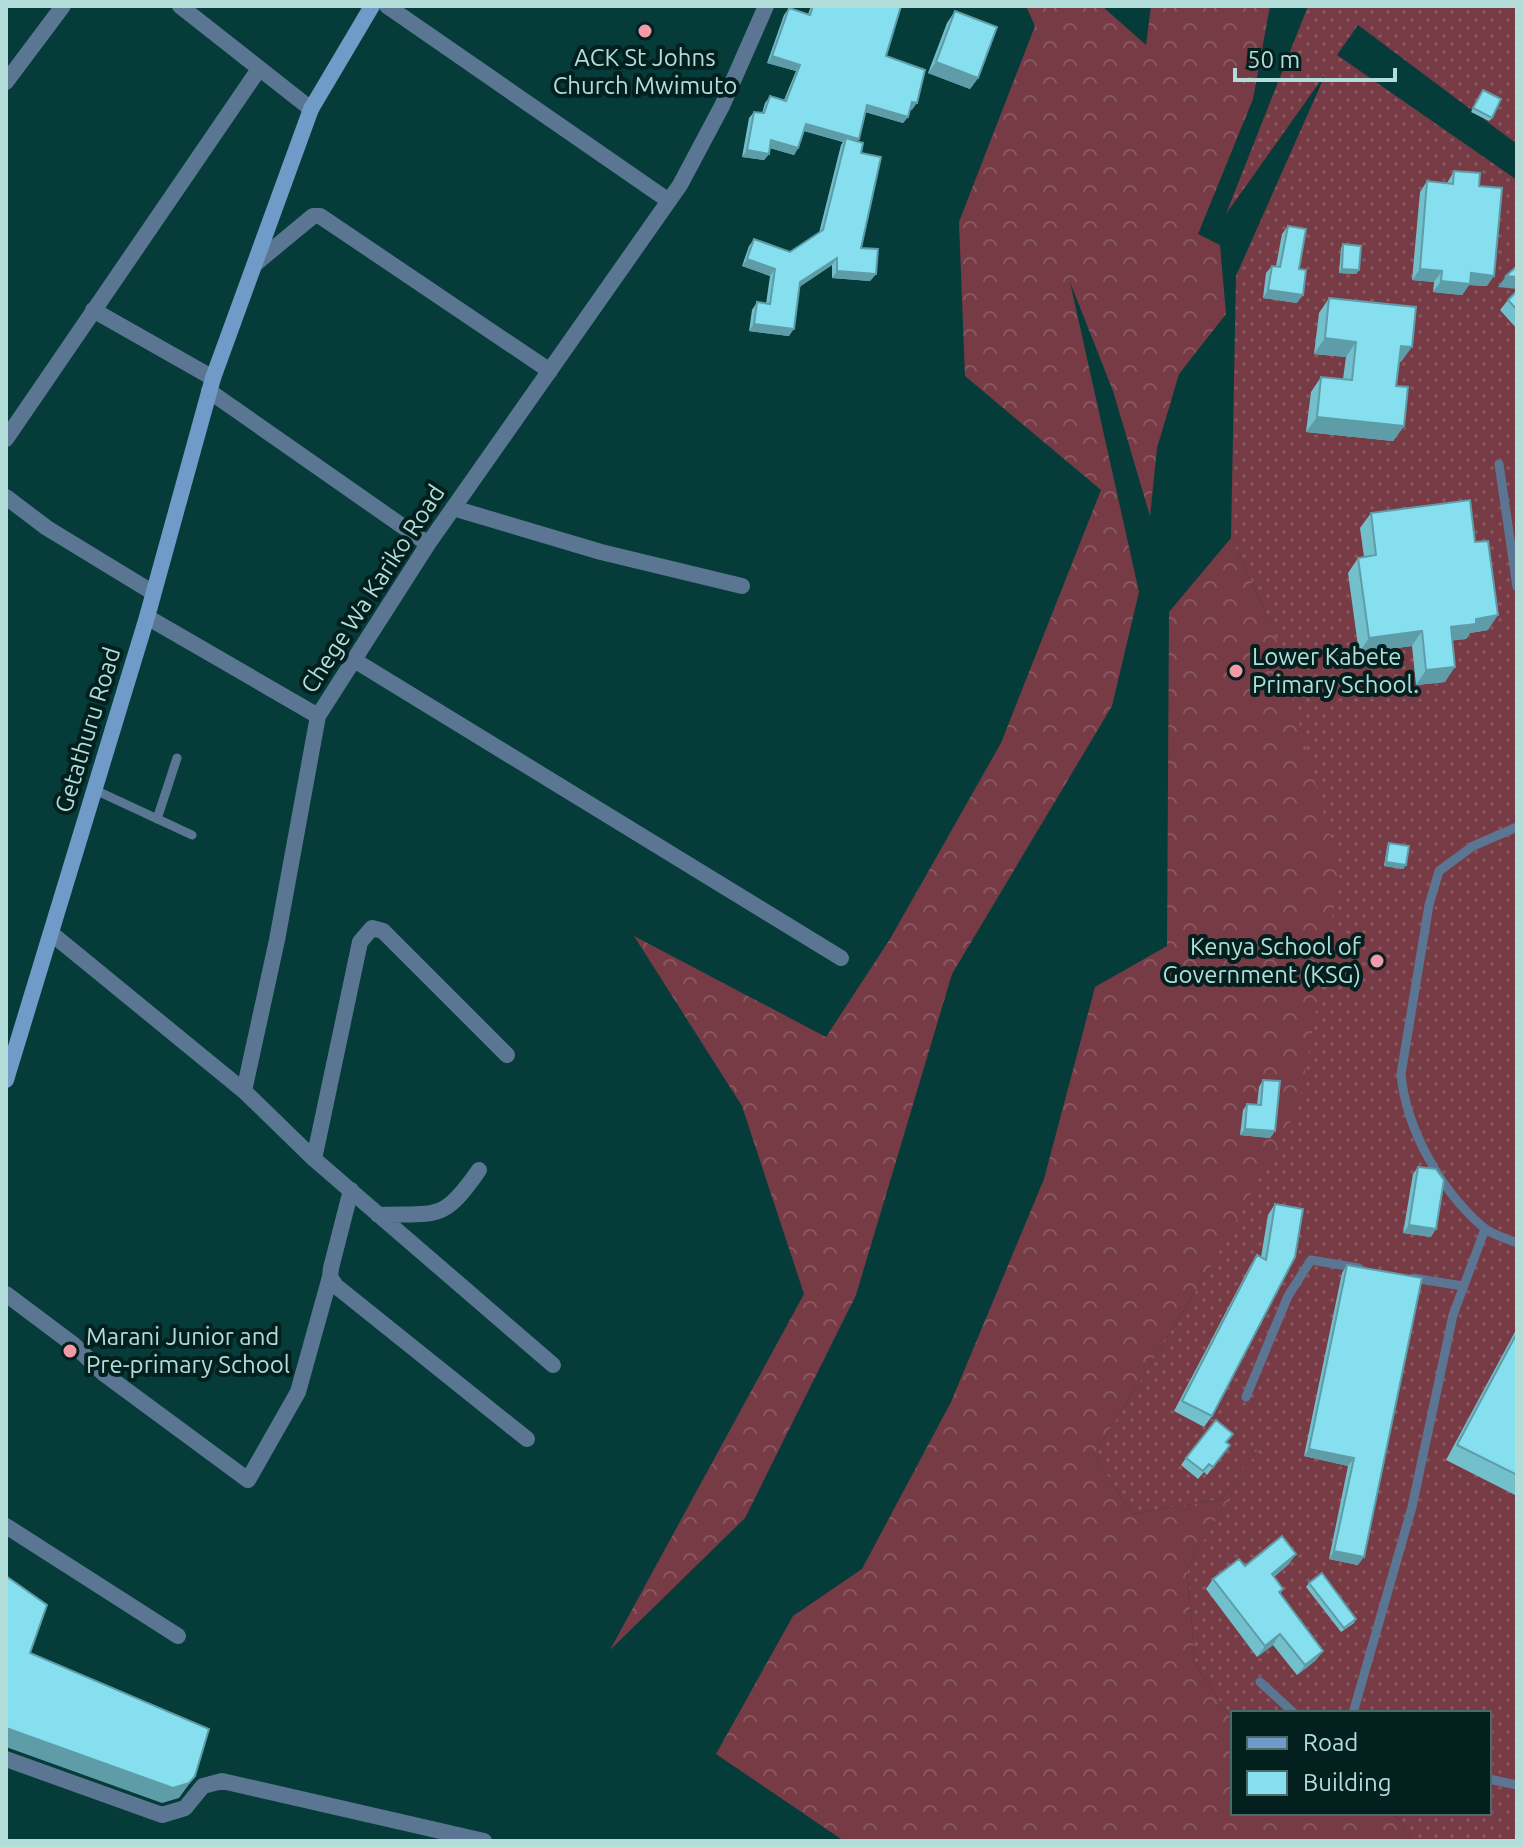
<svg xmlns="http://www.w3.org/2000/svg" width="1523" height="1847" viewBox="0 0 1523 1847" font-family="Ubuntu,sans-serif">
	<style>
		.grass { fill: url(#grass-dots) }
		.forest { fill: url(#forest-crowns) }
		.lines { fill: none; stroke-linecap: round; stroke-linejoin: round }
		.service { stroke: #5b7692; stroke-width: 9 }
		.minor { stroke: #5b7692; stroke-width: 16 }
		.secondary { stroke: #709bc8; stroke-width: 16 }
		.wall { fill: #73c0cd }
		.shaded-wall { fill: #5e9ca7 }
		.building { fill: #86dfee; stroke: #5e9ca7; stroke-width: 2 }
		.poi-dot { fill: #f39aa8; stroke: #03201e; stroke-width: 3 }
		.labels { text-anchor: middle; stroke-width: 8; stroke-linejoin: round; paint-order: stroke }
		.poi-label { font-size: 24px; fill: #b3ddd9; stroke: #03201e; text-anchor: start }
		.street-label { font-size: 24px; fill: #b3ddd9; stroke: #03201e }
	</style>
	<defs>
		<pattern id="grass-dots" width="8" height="8" patternUnits="userSpaceOnUse" patternTransform="scale(2)"><rect width="8" height="8" fill="#773b46"/><path d="M2 2h.1M6 6h.1" fill="none" stroke="#885760" stroke-width="1.8" stroke-linecap="round"/></pattern>
		<pattern id="forest-crowns" width="20" height="18" patternUnits="userSpaceOnUse" patternTransform="scale(2)"><rect width="20" height="18" fill="#773b46"/><path d="M2 6a3 3 0 1 1 6 0M12 15a3 3 0 1 1 6 0" fill="none" stroke="#885760"/></pattern>
	</defs>
	<rect width="100%" height="100%" fill="#053b39"/>
	<path class="grass" d="M 1308,6 L 1517,6 L 1517,144 L 1358,25 L 1337,55 L 1517,180 L 1517,1841 L 1411,1841 L 1401,1819 L 1387,1813 L 1489,1813 L 1489,1713 L 1233,1713 L 1233,1721 L 1195,1664 L 1187,1568 L 1266,1435 L 1222,1499 L 1132,1514 L 1094,1455 L 1213,1263 L 1273,628 L 1231,538 L 1236,276 L 1326,73 L 1226,214 Z"/>
	<path class="forest" d="M 1026,6 L 1102,6 L 1146,45 L 1151,6 L 1270,6 L 1253,99 L 1198,234 L 1220,245 L 1226,314 L 1179,374 L 1157,448 L 1150,516 L 1113,391 L 1070,282 L 1139,592 L 1112,706 L 952,974 L 856,1295 L 745,1518 L 610,1650 L 804,1294 L 742,1106 L 634,936 L 826,1037 L 890,939 L 1001,743 L 1101,490 L 965,376 L 959,222 L 1035,26 Z
		M 1231,538 L 1273,628 L 1340,873 L 1299,1106 L 1213,1263 L 1094,1455 L 1132,1514 L 1222,1499 L 1278,1416 L 1187,1568 L 1195,1664 L 1233,1721 L 1233,1813 L 1387,1813 L 1401,1819 L 1411,1841 L 844,1841 L 716,1754 L 793,1616 L 862,1569 L 951,1402 L 1044,1179 L 1095,987 L 1167,946 L 1169,612 Z"/>
	<g class="lines">
		<path class="service" d="M 1499,464 L 1517,587
			M 95,790 L 192,835
			M 157,819 L 177,758
			M 1517,827 L 1473,846 L 1439,871 L 1429,905 L 1401,1074 C 1406,1129 1441,1191 1483,1227 C 1492,1235 1506,1238 1517,1243
			M 1413,1278 L 1463,1286
			M 1246,1397 L 1288,1296 L 1311,1260 L 1359,1268
			M 1260,1682 L 1294,1713
			M 1353,1713 L 1412,1507 L 1453,1315 L 1485,1229
			M 1489,1779 L 1517,1785"/>
		<path class="minor" d="M 180,6 L 311,109
			M 387,6 L 669,201
			M 6,82 L 63,6
			M 255,264 L 313,216 L 320,216 L 550,371
			M 93,310 L 213,378
			M 209,391 L 428,544
			M 6,439 L 259,69
			M 6,497 L 47,528 L 152,592
			M 453,508 L 601,552 L 742,586
			M 147,617 L 318,716
			M 354,660 L 841,958
			M 52,934 L 244,1091 L 314,1159 L 553,1365
			M 244,1091 L 277,940 L 318,716 L 428,544 L 680,185 L 722,106 L 766,6
			M 314,1159 L 360,942 L 372,928 L 383,931 L 507,1055
			M 351,1190 L 331,1268 L 330,1277 L 336,1286 L 527,1439
			M 378,1215 C 438,1213 443,1222 479,1170
			M 6,1294 L 74,1345 L 103,1373 L 248,1480 L 298,1392 L 330,1277
			M 6,1526 L 178,1636
			M 6,1759 L 162,1815 L 185,1808 L 203,1786 L 222,1781 L 484,1841"/>
		<path class="secondary" d="M 6,1080 L 147,617 L 213,378 L 311,109 L 372,6"/>
	</g>
	<path class="wall" d="M 811,6 L 901,6 L 886,56 L 912,110 L 910,109 L 908,117 L 903,123 L 865,112 L 858,141 L 861,153 L 861,248 L 876,274 L 870,281 L 832,278 L 832,265 L 799,287 L 789,336 L 749,331 L 752,310 L 757,302 L 766,304 L 770,276 L 742,266 L 749,246 L 754,239 L 790,252 L 819,233 L 841,145 L 843,142 L 804,131 L 798,148 L 794,155 L 770,148 L 769,154 L 764,160 L 742,157 L 749,118 L 754,112 L 762,113 L 765,103 L 770,96 L 784,100 L 796,71 L 767,63 L 784,15 L 789,8 L 808,14 Z
		M 955,11 L 978,78 L 970,89 L 928,73 L 947,23 Z
		M 1483,90 L 1492,118 L 1489,121 L 1471,112 Z
		M 1454,171 L 1479,186 L 1487,286 L 1469,285 L 1462,295 L 1433,292 L 1434,282 L 1412,280 L 1420,192 L 1427,181 L 1447,183 Z
		M 1288,226 L 1299,269 L 1297,303 L 1263,298 L 1266,273 L 1272,266 L 1276,266 L 1282,234 Z
		M 1343,244 L 1359,270 L 1356,274 L 1339,273 L 1341,248 Z
		M 1517,291 L 1517,329 L 1500,310 L 1508,300 Z
		M 1329,298 L 1401,362 L 1399,362 L 1396,386 L 1404,426 L 1393,441 L 1306,432 L 1311,392 L 1321,377 L 1343,379 L 1346,357 L 1314,354 L 1319,313 Z
		M 1371,513 L 1488,630 L 1470,633 L 1466,639 L 1453,640 L 1445,682 L 1416,685 L 1412,646 L 1359,653 L 1348,573 L 1358,558 L 1364,557 L 1360,528 Z
		M 1389,843 L 1406,865 L 1403,869 L 1384,866 L 1387,847 Z
		M 1263,1080 L 1275,1131 L 1270,1138 L 1240,1135 L 1243,1110 L 1247,1104 L 1257,1105 L 1259,1087 Z
		M 1418,1167 L 1431,1237 L 1403,1233 L 1413,1174 Z
		M 1275,1204 L 1295,1257 L 1212,1416 L 1204,1427 L 1174,1411 L 1250,1266 L 1257,1255 L 1261,1257 L 1268,1215 Z
		M 1347,1265 L 1358,1565 L 1329,1559 L 1348,1466 L 1304,1456 L 1342,1273 Z
		M 1517,1328 L 1517,1496 L 1446,1460 Z
		M 1227,1443 L 1230,1445 L 1207,1475 L 1204,1472 L 1198,1479 L 1181,1465 L 1186,1458 Z
		M 1289,1564 L 1274,1577 L 1283,1589 L 1280,1594 L 1323,1651 L 1315,1661 L 1297,1675 L 1273,1645 L 1257,1657 L 1206,1589 L 1213,1579 L 1245,1566 Z
		M 1309,1583 L 1356,1619 L 1354,1623 L 1341,1632 L 1306,1587 Z"/>
	<path class="shaded-wall" d="M 772,56 L 800,65 L 796,71 L 767,63 Z
		M 936,62 L 978,78 L 970,89 L 928,73 Z
		M 912,102 L 917,103 L 912,110 L 907,108 Z
		M 867,105 L 908,117 L 903,123 L 862,111 Z
		M 806,124 L 859,139 L 854,146 L 846,138 L 843,142 L 801,130 Z
		M 771,140 L 798,148 L 794,155 L 766,147 Z
		M 747,150 L 769,154 L 764,160 L 742,157 Z
		M 837,258 L 832,265 L 795,290 L 800,282 Z
		M 747,259 L 775,269 L 770,276 L 742,266 Z
		M 1342,269 L 1359,270 L 1356,274 L 1339,273 Z
		M 1420,269 L 1442,271 L 1434,282 L 1412,280 Z
		M 837,271 L 876,274 L 870,281 L 832,278 Z
		M 1471,273 L 1494,276 L 1487,286 L 1469,285 L 1462,295 L 1433,292 L 1441,281 Z
		M 1506,276 L 1517,277 L 1517,289 L 1498,287 Z
		M 1268,290 L 1303,295 L 1297,303 L 1263,298 Z
		M 754,324 L 794,329 L 789,336 L 749,331 Z
		M 1325,338 L 1356,342 L 1346,357 L 1314,354 Z
		M 1401,346 L 1412,347 L 1401,362 L 1390,361 Z
		M 1317,417 L 1404,426 L 1393,441 L 1306,432 Z
		M 1498,615 L 1488,630 L 1470,633 L 1466,639 L 1441,642 L 1451,627 L 1476,619 Z
		M 1422,631 L 1412,646 L 1359,653 L 1369,638 Z
		M 1455,667 L 1445,682 L 1416,685 L 1426,670 Z
		M 1386,862 L 1406,865 L 1403,869 L 1384,866 Z
		M 1245,1129 L 1275,1131 L 1270,1138 L 1240,1135 Z
		M 1409,1225 L 1436,1229 L 1431,1237 L 1403,1233 Z
		M 1309,1449 L 1354,1458 L 1348,1466 L 1304,1456 Z
		M 1334,1551 L 1364,1557 L 1358,1565 L 1329,1559 Z
		M 1296,1554 L 1289,1564 L 1264,1584 L 1272,1574 Z
		M 1280,1634 L 1273,1645 L 1257,1657 L 1265,1646 Z
		M 1323,1651 L 1315,1661 L 1297,1675 L 1305,1665 Z
		M 6,1728 L 195,1776 L 179,1798 L 162,1803 L 6,1747 Z"/>
	<path class="building" d="M 813,6 L 901,6 L 886,56 L 925,70 L 917,103 L 912,102 L 908,117 L 867,105 L 859,139 L 806,124 L 798,148 L 771,140 L 769,154 L 747,150 L 754,112 L 764,113 L 770,96 L 786,101 L 800,65 L 772,56 L 789,8 L 810,15 Z
		M 955,11 L 997,27 L 978,78 L 936,62 Z
		M 1483,90 L 1501,99 L 1492,118 L 1473,108 Z
		M 846,138 L 863,143 L 861,153 L 881,157 L 861,248 L 878,249 L 876,274 L 837,271 L 837,258 L 800,282 L 794,329 L 754,324 L 757,302 L 770,304 L 775,269 L 747,259 L 754,239 L 790,252 L 823,230 Z
		M 1454,171 L 1480,173 L 1479,186 L 1502,188 L 1494,276 L 1471,273 L 1470,284 L 1441,281 L 1442,271 L 1420,269 L 1427,181 L 1453,184 Z
		M 1288,226 L 1306,229 L 1299,269 L 1306,270 L 1303,295 L 1268,290 L 1272,266 L 1280,267 Z
		M 1343,244 L 1361,246 L 1359,270 L 1342,269 Z
		M 1517,266 L 1517,277 L 1506,276 Z
		M 1517,291 L 1517,310 L 1508,300 Z
		M 1329,298 L 1416,307 L 1412,347 L 1401,346 L 1396,386 L 1408,387 L 1404,426 L 1317,417 L 1321,377 L 1352,380 L 1356,342 L 1325,338 Z
		M 1470,500 L 1475,542 L 1488,541 L 1498,615 L 1476,619 L 1476,624 L 1451,627 L 1455,667 L 1426,670 L 1422,631 L 1369,638 L 1358,558 L 1376,555 L 1371,513 Z
		M 1389,843 L 1409,846 L 1406,865 L 1386,862 Z
		M 1263,1080 L 1280,1081 L 1275,1131 L 1245,1129 L 1247,1104 L 1261,1105 Z
		M 1418,1167 L 1436,1169 L 1444,1180 L 1436,1229 L 1409,1225 Z
		M 1275,1204 L 1303,1209 L 1295,1257 L 1212,1416 L 1182,1401 L 1257,1255 L 1266,1260 Z
		M 1347,1265 L 1422,1278 L 1364,1557 L 1334,1551 L 1354,1458 L 1309,1449 Z
		M 1517,1333 L 1517,1475 L 1457,1445 Z
		M 1216,1420 L 1233,1434 L 1226,1442 L 1230,1445 L 1213,1467 L 1209,1464 L 1203,1471 L 1186,1458 Z
		M 1282,1536 L 1296,1554 L 1272,1574 L 1283,1589 L 1279,1592 L 1323,1651 L 1305,1665 L 1280,1634 L 1265,1646 L 1213,1579 L 1239,1559 L 1245,1566 Z
		M 1322,1573 L 1356,1619 L 1344,1628 L 1309,1583 Z
		M 6,1576 L 47,1605 L 30,1653 L 209,1729 L 195,1776 L 189,1783 L 173,1788 L 6,1728 Z"/>
	<g class="poi-dot">
		<circle cx="645" cy="31" r="8"/>
		<circle cx="1236" cy="671" r="8"/>
		<circle cx="1377" cy="961" r="8"/>
		<circle cx="70" cy="1351" r="8"/>
	</g>
	<g class="labels">
		<g class="poi-label">
			<text x="645" y="66" text-anchor="middle">ACK St Johns<tspan x="645" dy="28">Church Mwimuto</tspan></text>
			<text x="1252" y="665">Lower Kabete<tspan x="1252" dy="28">Primary School.</tspan></text>
			<text x="1361" y="955" text-anchor="end">Kenya School of<tspan x="1361" dy="28">Government (KSG)</tspan></text>
			<text x="86" y="1345">Marani Junior and<tspan x="86" dy="28">Pre-primary School</tspan></text>
		</g>
		<g class="street-label">
			<text transform="translate(373 589) rotate(-57)" y="8">Chege Wa Kariko Road</text>
			<text transform="translate(88 730) rotate(-73)" y="8">Getathuru Road</text>
		</g>
	</g>
	<rect width="1523" height="1847" fill="none" stroke="#b3ddd9" stroke-width="16"/>
	<rect x="1231" y="1711" width="260" height="104" fill="#03201e" stroke="#496c69" stroke-width="2"/>
	<rect x="1247" y="1737" width="40" height="12" fill="#709bc8" stroke="#496c69" stroke-width="2"/>
	<text x="1303" y="1751" font-size="24" fill="#b3ddd9">Road</text>
	<rect x="1247" y="1771" width="40" height="24" fill="#86dfee" stroke="#496c69" stroke-width="2"/>
	<text x="1303" y="1791" font-size="24" fill="#b3ddd9">Building</text>
	<path d="M1235 68v12h160v-12" fill="none" stroke="#b3ddd9" stroke-width="4"/>
	<text x="1247" y="68" font-size="24" fill="#b3ddd9" stroke="#03201e" stroke-width="6" paint-order="stroke">50 m</text>
</svg>
